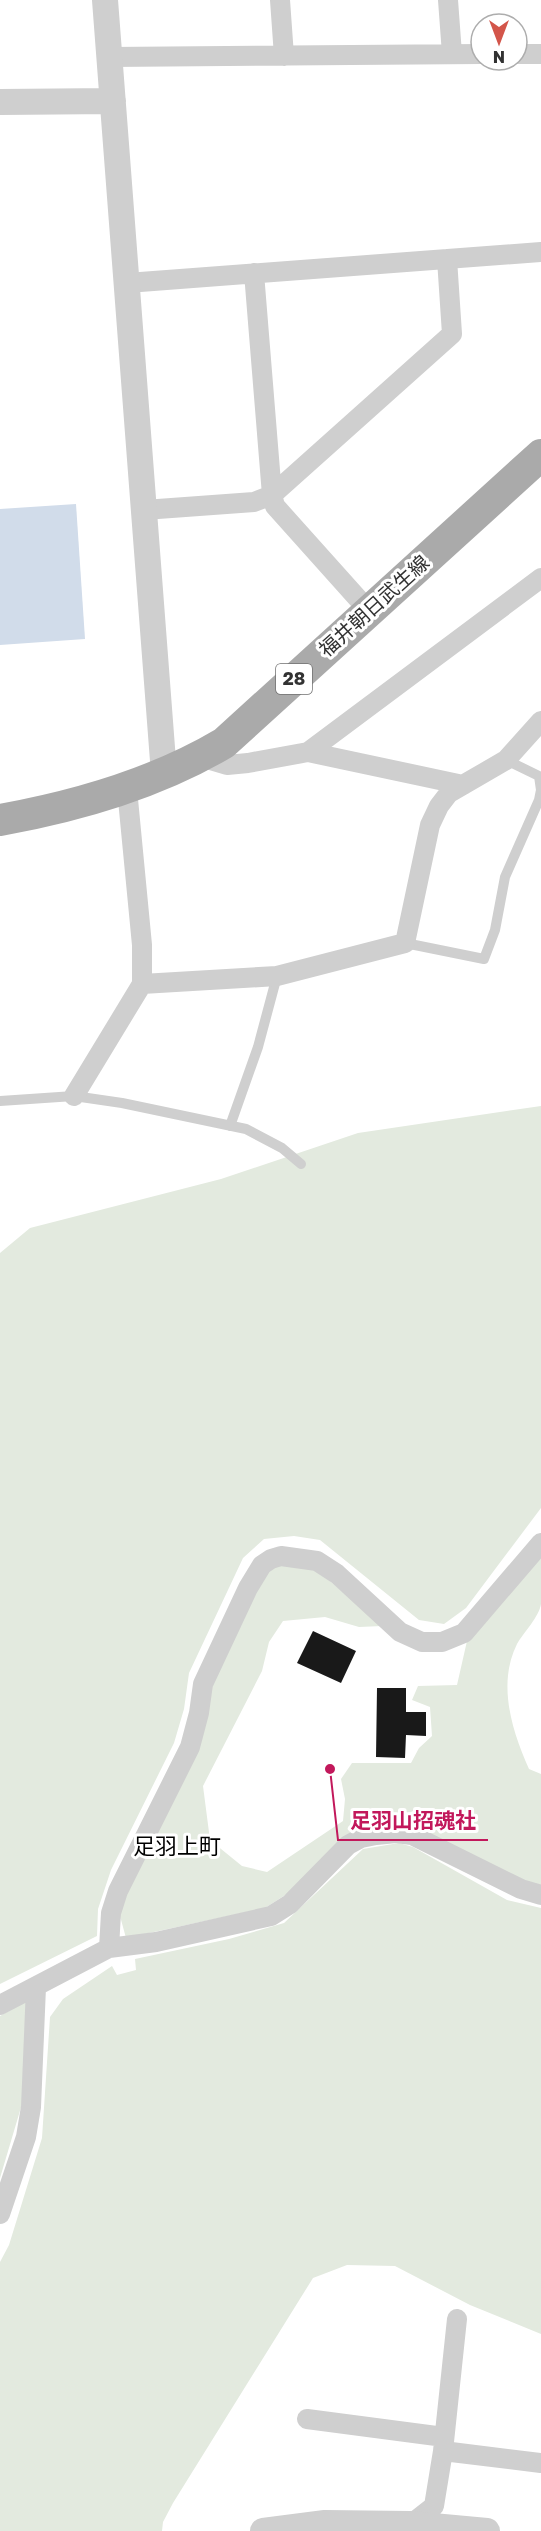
<svg xmlns="http://www.w3.org/2000/svg" width="541" height="2531" viewBox="0 0 541 2531" font-family="'Golos Text','Noto Sans JP',sans-serif">
	<style>
		.green { fill: #e3eadf }
		.water { fill: #d1dcea }
		.building { fill: #191919 }
		.lines { fill: none; stroke-linecap: round; stroke-linejoin: round }
		.service { stroke: #cfcfcf; stroke-width: 10 }
		.minor { stroke: #cfcfcf; stroke-width: 20 }
		.tertiary { stroke: #cfcfcf; stroke-width: 26 }
		.primary { stroke: #aaa; stroke-width: 32 }
		.labels { text-anchor: middle; stroke-width: 6; stroke-linejoin: round; paint-order: stroke }
		.shield { fill: #fff; stroke: #707070; stroke-width: 1.5 }
		.shield-label { font-size: 18px; font-weight: bold; fill: #323232 }
		.street-label { font-size: 20px; fill: #323232; stroke: #fff }
		.quarter-label { font-size: 22px; fill: #000; stroke: #fff }
		.leader { fill: none; stroke: #c2185b; stroke-width: 2 }
		.callout-dot { fill: #c2185b; stroke: #fff; stroke-width: 2 }
		.callout-label { font-size: 21px; text-anchor: middle; font-weight: bold; fill: #c2185b; stroke: #fff; stroke-width: 6; stroke-linejoin: round; paint-order: stroke }
	</style>
	<rect width="100%" height="100%" fill="#fff"/>
	<path class="green" d="M 541,1106 L 541,1508 L 466,1608 L 444,1624 L 419,1620 L 320,1540 L 294,1536 L 264,1539 L 243,1558 L 189,1673 L 184,1709 L 174,1743 L 111,1870 L 98,1909 L 97,1936 L 0,1984 L 0,1253 L 30,1228 L 221,1179 L 358,1133 Z
		M 541,1553 C 541,1569 541,1588 541,1604 C 539,1617 524,1632 517,1644 C 497,1684 512,1731 529,1769 L 541,1774 L 541,1885 L 535,1885 L 394,1825 L 265,1908 L 126,1938 L 120,1916 L 126,1892 L 198,1751 L 210,1686 L 267,1568 L 282,1563 L 315,1568 L 382,1626 L 359,1627 L 325,1617 L 283,1621 L 269,1642 L 262,1671 L 203,1786 L 210,1840 L 242,1866 L 267,1872 L 343,1821 L 345,1799 L 341,1779 L 352,1763 L 411,1763 L 419,1748 L 432,1736 L 430,1707 L 412,1700 L 418,1686 L 457,1685 L 467,1641 Z
		M 399,1843 L 413,1847 L 507,1900 L 541,1908 L 541,2334 L 470,2305 L 395,2266 L 347,2265 L 313,2278 L 173,2503 L 163,2522 L 162,2531 L 0,2531 L 0,2262 L 9,2245 L 42,2138 L 50,2017 L 63,1999 L 112,1966 L 117,1975 L 136,1970 L 135,1959 L 229,1939 L 284,1923 L 363,1849 Z
		M 27,2001 L 22,2104 L 0,2178 L 0,2016 Z"/>
	<path class="water" d="M 76,504 L 85,639 L 0,645 L 0,509 Z"/>
	<path class="building" d="M 313,1631 L 356,1651 L 341,1683 L 297,1663 Z
		M 377,1688 L 406,1688 L 406,1712 L 426,1712 L 426,1736 L 406,1735 L 405,1758 L 376,1757 Z"/>
	<g class="lines">
		<path class="service" d="M 405,943 L 484,959 L 495,930 L 505,877 L 539,800 L 541,790 L 539,776 L 506,760
			M 0,1101 L 74,1096 L 122,1103 L 246,1129 L 282,1148 L 301,1164
			M 230,1126 L 258,1047 L 277,976"/>
		<path class="minor" d="M 280,0 L 284,56
			M 448,0 L 452,54
			M 517,54 L 541,54
			M 110,57 L 481,54
			M 254,273 L 272,495 L 275,506 L 369,611
			M 127,283 L 541,252
			M 144,510 L 254,502 L 272,495 L 452,334 L 447,259
			M 308,752 L 463,785
			M 200,757 L 227,765 L 248,763 L 308,752 L 541,578
			M 142,984 L 277,976 L 405,943 L 430,825 L 439,806 L 449,793 L 506,760 L 541,721
			M 74,1096 L 142,984 L 142,945 L 127,789
			M 109,1948 L 111,1913 L 118,1891 L 190,1747 L 199,1713 L 203,1684 L 248,1588 L 262,1565 L 271,1559 L 281,1556 L 317,1561 L 337,1574 L 400,1632 L 422,1642 L 442,1642 L 464,1633 L 541,1543
			M 0,2005 L 109,1948 L 156,1942 L 271,1916 L 290,1904 L 348,1845 L 361,1838 L 376,1835 L 396,1833 L 412,1835 L 521,1889 L 541,1895
			M 0,2214 L 26,2137 L 31,2107 L 36,1987
			M 307,2419 L 444,2437
			M 443,2451 L 541,2463
			M 411,2524 L 434,2506 L 443,2451 L 457,2319"/>
		<path class="tertiary" d="M 105,0 L 164,774
			M 0,102 L 113,101
			M 263,2531 L 325,2523 L 411,2524 L 487,2531"/>
		<path class="primary" d="M 0,820 C 78,806 155,784 224,743 L 541,455"/>
	</g>
	<g class="labels">
		<rect class="shield" x="276" y="664" width="36" height="30" rx="4.5"/>
		<g class="shield-label">
			<text x="294" y="685">28</text>
		</g>
		<g class="street-label">
			<text transform="translate(374 606) rotate(-42)" y="7">福井朝日武生線</text>
		</g>
		<g class="quarter-label">
			<text x="177" y="1854">足羽上町</text>
		</g>
	</g>
	<path class="leader" d="M330 1769L338 1840H488"/>
	<circle class="callout-dot" cx="330" cy="1769" r="6"/>
	<g class="callout-label">
		<text x="413" y="1828">足羽山招魂社</text>
	</g>
	<g transform="translate(499 42) rotate(180)"><circle r="28" fill="#ffffff" stroke="#adadad" stroke-width="1.5"/>
	<path d="M0-4.5L10 22L0 15L-10 22Z" fill="#d3554a"/>
	<text y="-9" font-size="16" font-weight="bold" text-anchor="middle" fill="#323232">N</text>
	</g>
</svg>
